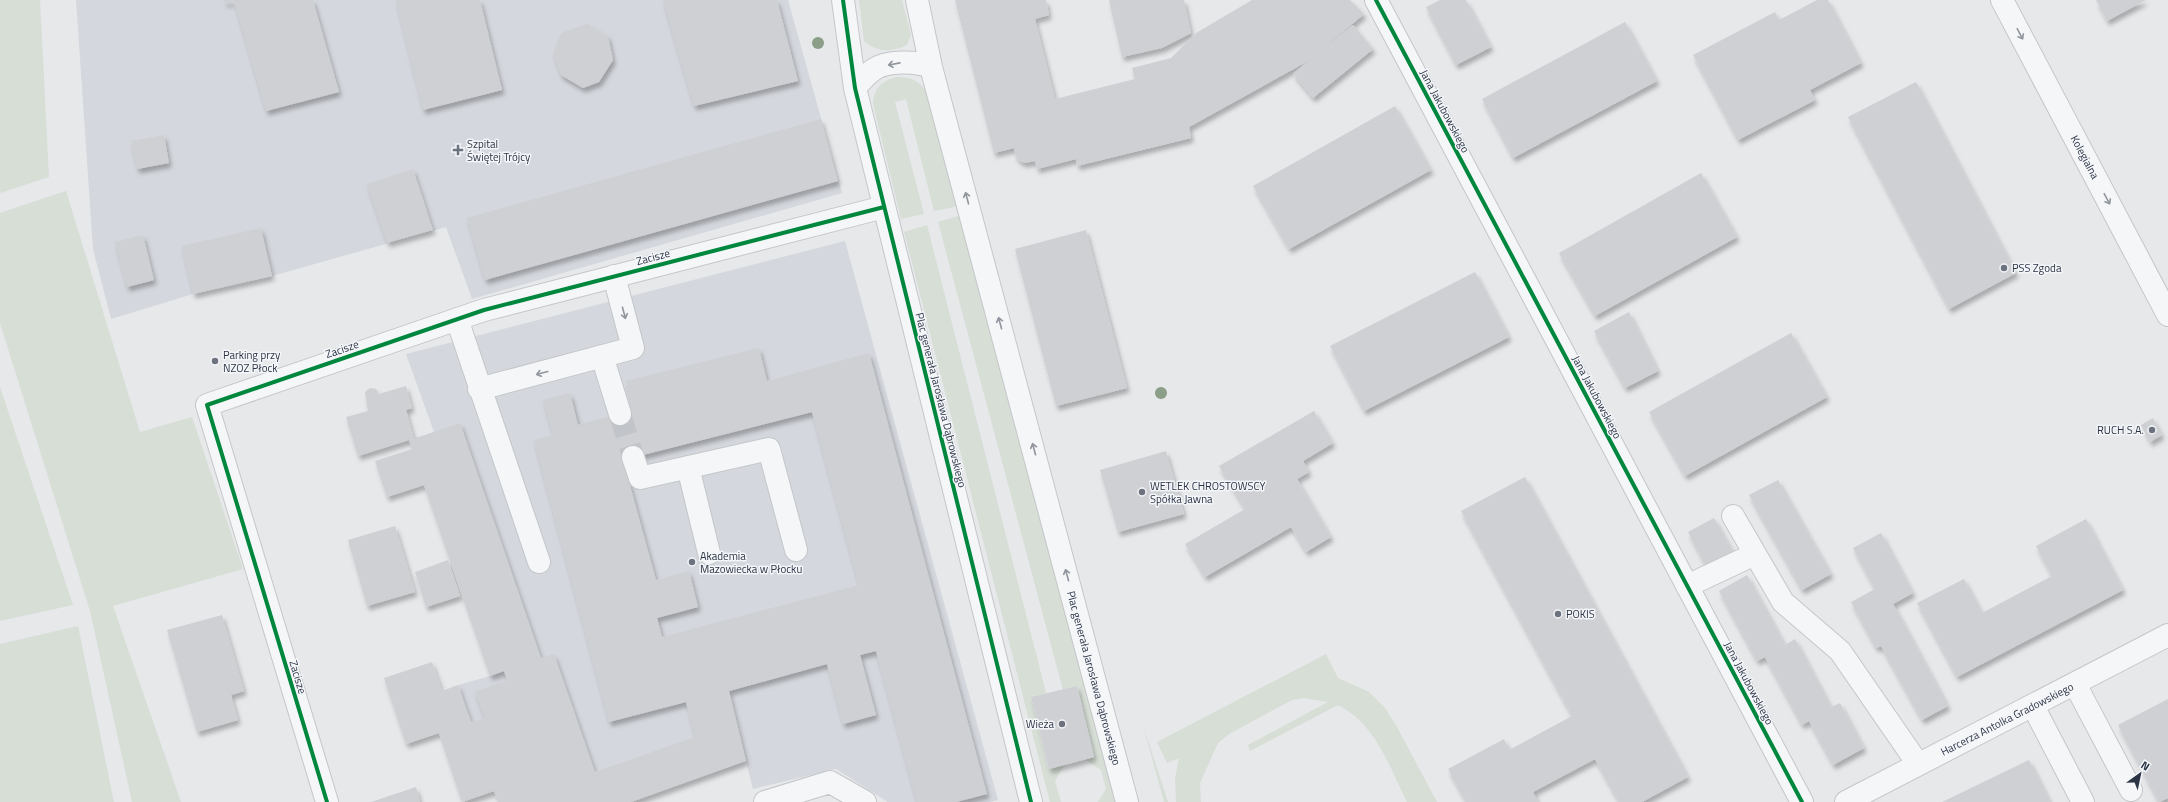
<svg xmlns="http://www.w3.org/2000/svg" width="2168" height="802" viewBox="0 0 2168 802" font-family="'Titillium Web',sans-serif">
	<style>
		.built { fill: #d4d7dd }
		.green { fill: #d6ded6 }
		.building { fill: #ced0d3; fill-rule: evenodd; filter: url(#shadow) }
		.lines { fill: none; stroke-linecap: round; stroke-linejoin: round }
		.minor-tunnel { stroke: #c1c4c9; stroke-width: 22; stroke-dasharray: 22 11; stroke-linecap: butt }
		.minor-casing { stroke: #c4c6c8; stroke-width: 24 }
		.minor { stroke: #f5f6f7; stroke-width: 22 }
		.cycleway-casing { stroke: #f4f6f9; stroke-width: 6 }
		.cycleway { stroke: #00873e; stroke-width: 4 }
		.tree { fill: #8a9e88 }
		.oneway { stroke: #90959e }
		.poi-dot { fill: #6c737f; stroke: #f4f6f9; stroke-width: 1.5 }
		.labels { text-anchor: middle; stroke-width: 3; stroke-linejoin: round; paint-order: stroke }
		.street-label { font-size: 11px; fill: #2b3445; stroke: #f4f6f9 }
		.poi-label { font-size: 11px; fill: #2b3445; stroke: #f4f6f9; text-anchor: start }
	</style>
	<defs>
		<filter id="shadow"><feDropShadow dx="2.5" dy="4.5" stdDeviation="2" flood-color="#0004"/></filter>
	</defs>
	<rect width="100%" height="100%" fill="#e6e8ea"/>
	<path class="built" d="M 76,0 L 788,0 L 842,193 L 472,299 L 446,227 L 272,276 L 193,294 L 111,319 L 93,249 Z
		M 845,241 L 998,800 L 990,802 L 888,802 L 836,769 L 753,789 L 746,762 L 631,802 L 498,802 L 458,685 L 490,676 L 409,440 L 434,432 L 406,354 Z"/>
	<path class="green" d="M 0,0 L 40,0 L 49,177 L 0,193 Z
		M 859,0 L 902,0 L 911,35 L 907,45 C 892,52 877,53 864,41 Z
		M 897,77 C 911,77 918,80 927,92 L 959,206 L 934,211 L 906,99 L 895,102 L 924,214 L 901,219 L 873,104 C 874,88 881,81 897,77 Z
		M 66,191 L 140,432 L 192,417 L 243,569 L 113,606 L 181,802 L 132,802 L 90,611 L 0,323 L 0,213 Z
		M 961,215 L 1118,802 L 1098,802 L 1106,789 L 1101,770 L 1084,759 L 1094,757 L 1077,686 L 1063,690 L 938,222 Z
		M 927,225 L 1046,693 L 1031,697 L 1048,768 L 1065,764 L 1055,781 L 1061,802 L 1050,802 L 904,232 Z
		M 0,387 L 73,605 L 0,621 Z
		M 78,626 L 114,802 L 0,802 L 0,644 Z
		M 1326,654 L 1338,678 L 1369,692 L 1385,708 L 1397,727 L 1437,802 L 1407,802 C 1389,766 1376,724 1338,705 L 1250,751 L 1248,745 L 1328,702 L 1304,698 L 1292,700 L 1229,734 L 1218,743 L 1200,783 L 1201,802 L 1176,802 L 1175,778 L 1179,758 L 1167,763 L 1157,742 Z
		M 1143,725 L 1168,802 L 1164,802 Z"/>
	<path class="building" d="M 224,0 L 313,0 L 339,92 L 266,111 L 234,1 L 225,3 Z
		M 396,0 L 480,0 L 502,90 L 423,110 Z
		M 663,0 L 777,0 L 798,81 L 694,106 Z
		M 955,0 L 1046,0 L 1049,15 L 1035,19 L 1055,99 L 1135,79 L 1132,68 L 1171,58 L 1196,33 L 1252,0 L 1350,0 L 1364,14 L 1320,51 L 1353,25 L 1373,49 L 1313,98 L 1293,74 L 1308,61 L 1189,127 L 1191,138 L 1077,166 L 1076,159 L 1037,169 L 1035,161 L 1025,163 L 1020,161 L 1016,157 L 1014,148 L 994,153 Z
		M 1109,0 L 1184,0 L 1191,33 L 1162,48 L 1122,57 Z
		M 1440,0 L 1466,0 L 1491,47 L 1456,65 L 1426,7 Z
		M 1817,0 L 1828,0 L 1861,63 L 1810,90 L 1815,100 L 1738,140 L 1693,55 L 1775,12 L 1779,20 Z
		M 2096,0 L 2146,0 L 2107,21 Z
		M 1625,22 L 1657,81 L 1513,158 L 1482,99 Z
		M 587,24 L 608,36 L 613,60 L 599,82 L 583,88 L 561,75 L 553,53 L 561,33 Z
		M 1916,82 L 2016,273 L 1949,309 L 1848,117 Z
		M 1395,106 L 1431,170 L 1289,249 L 1253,186 Z
		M 821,119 L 838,181 L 485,280 L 467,218 Z
		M 164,135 L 169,163 L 137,169 L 131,141 Z
		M 413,169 L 433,230 L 387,243 L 367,184 Z
		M 1701,173 L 1737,237 L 1595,316 L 1559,253 Z
		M 261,228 L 272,276 L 193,294 L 182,246 Z
		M 1086,230 L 1127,388 L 1056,406 L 1015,249 Z
		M 143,235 L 154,280 L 127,287 L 115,242 Z
		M 1475,272 L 1509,337 L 1364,411 L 1330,346 Z
		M 1629,312 L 1658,371 L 1625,388 L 1594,331 Z
		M 1791,333 L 1827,397 L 1685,476 L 1649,412 Z
		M 759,348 L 767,381 L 869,353 L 987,794 L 956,802 L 917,802 L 876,651 L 860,655 L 876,715 L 843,724 L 827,664 L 729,691 L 746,761 L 631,802 L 498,802 L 494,791 L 462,802 L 439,733 L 406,744 L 384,678 L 432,662 L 442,691 L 458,685 L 471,722 L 485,718 L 475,692 L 507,680 L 504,671 L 490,676 L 424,485 L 387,497 L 375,461 L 412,449 L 409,440 L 358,456 L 346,417 L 368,411 L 365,392 L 370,388 L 376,389 L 379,394 L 406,386 L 412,408 L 406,410 L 414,439 L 460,423 L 541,658 L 554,654 L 595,772 L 695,737 L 686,702 L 609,722 L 534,440 L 553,435 L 543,400 L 570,393 L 578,425 L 633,410 L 626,381 ZM 812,412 L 859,585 L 662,637 L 657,618 L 698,607 L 689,571 L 656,580 L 623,460 Z
		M 1314,411 L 1333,443 L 1303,461 L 1309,472 L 1297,479 L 1331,537 L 1306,552 L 1291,527 L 1205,577 L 1185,544 L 1245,509 L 1219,466 Z
		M 2153,418 L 2162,435 L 2150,442 L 2141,425 Z
		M 1166,451 L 1184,514 L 1118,532 L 1100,470 Z
		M 1525,477 L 1688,777 L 1642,802 L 1619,802 L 1595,759 L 1533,792 L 1538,802 L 1466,802 L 1448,769 L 1504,739 L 1509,750 L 1572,716 L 1461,511 Z
		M 1778,480 L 1831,574 L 1802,590 L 1749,495 Z
		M 1714,518 L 1734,554 L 1707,568 L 1688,532 Z
		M 2086,519 L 2123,590 L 1957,677 L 1917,603 L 1964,579 L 1982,613 L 2052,576 L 2036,546 Z
		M 395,526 L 415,592 L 367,606 L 348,540 Z
		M 1881,533 L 1913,593 L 1893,604 L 1948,706 L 1922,720 L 1881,646 L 1876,648 L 1851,602 L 1875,589 L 1853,548 Z
		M 448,560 L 460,596 L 426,607 L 415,572 Z
		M 1747,575 L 1785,645 L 1795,639 L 1831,707 L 1840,703 L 1864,748 L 1833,765 L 1809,721 L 1802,725 L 1765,657 L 1757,661 L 1719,591 Z
		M 222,615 L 244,691 L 231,695 L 238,720 L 197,732 L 167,630 Z
		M 1077,686 L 1094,757 L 1049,769 L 1031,697 Z
		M 2168,699 L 2168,798 L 2159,802 L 2118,725 Z
		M 2029,760 L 2050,802 L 1942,802 Z
		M 416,787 L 420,802 L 371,802 Z"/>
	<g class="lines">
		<path class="minor-tunnel" d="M 620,414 L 633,457"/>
		<defs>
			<path id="minor" d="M 843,0 L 855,88 L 1031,802
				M 917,0 L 931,67 L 1127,802
				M 1376,0 L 1802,802
				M 2002,0 L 2168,315
				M 855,88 C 860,82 866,75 873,70 C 886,60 917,61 931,67
				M 457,319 L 539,562
				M 602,356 L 620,414
				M 479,389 L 633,348 L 614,276
				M 633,457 L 640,478 L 769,449 L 796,550
				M 688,467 L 709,553
				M 1733,516 L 1783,602 L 1840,651 L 1918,764
				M 1687,586 L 1755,554
				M 2075,684 L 2131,790
				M 2033,706 L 2083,802
				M 327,802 L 207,405 L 484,310 L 884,207
				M 765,802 L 830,782 L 865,802
				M 1846,802 L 2168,635"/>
		</defs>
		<use href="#minor" class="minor-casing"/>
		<use href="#minor" class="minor"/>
		<defs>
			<path id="cycleway" d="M 843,0 L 855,88 L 1031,802
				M 1376,0 L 1802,802
				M 327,802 L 207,405 L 484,310 L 884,207"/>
		</defs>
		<use href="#cycleway" class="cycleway-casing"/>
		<use href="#cycleway" class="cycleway"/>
	</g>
	<g class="tree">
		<circle cx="818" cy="43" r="6"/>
		<circle cx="1161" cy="393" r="6"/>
	</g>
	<defs><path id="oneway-shaft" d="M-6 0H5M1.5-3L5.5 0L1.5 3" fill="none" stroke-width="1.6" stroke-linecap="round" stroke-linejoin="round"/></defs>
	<g class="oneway">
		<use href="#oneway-shaft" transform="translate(2020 34) rotate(62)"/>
		<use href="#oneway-shaft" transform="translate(894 64) rotate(169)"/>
		<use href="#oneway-shaft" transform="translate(967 198) rotate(-105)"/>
		<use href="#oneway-shaft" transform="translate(2107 199) rotate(62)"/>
		<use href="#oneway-shaft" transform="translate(624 313) rotate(75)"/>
		<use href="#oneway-shaft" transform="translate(1000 323) rotate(-105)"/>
		<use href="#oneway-shaft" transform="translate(542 373) rotate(165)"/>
		<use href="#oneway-shaft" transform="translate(1034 449) rotate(-105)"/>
		<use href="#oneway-shaft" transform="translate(1067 575) rotate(-105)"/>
	</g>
	<g class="poi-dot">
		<path d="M456 144h4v4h4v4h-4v4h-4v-4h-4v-4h4z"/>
		<circle cx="2004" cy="268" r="4"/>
		<circle cx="215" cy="361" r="4"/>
		<circle cx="2152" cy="430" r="4"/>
		<circle cx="1142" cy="492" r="4"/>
		<circle cx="692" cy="562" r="4"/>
		<circle cx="1558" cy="614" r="4"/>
		<circle cx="1062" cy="724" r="4"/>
	</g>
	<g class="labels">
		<g class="street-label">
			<text transform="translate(1445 111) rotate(62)" y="4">Jana Jakubowskiego</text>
			<text transform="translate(2085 157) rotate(62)" y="4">Kolegialna</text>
			<text transform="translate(653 257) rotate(-15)" y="4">Zacisze</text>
			<text transform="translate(342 349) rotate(-19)" y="4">Zacisze</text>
			<text transform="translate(1597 397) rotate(62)" y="4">Jana Jakubowskiego</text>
			<text transform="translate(941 400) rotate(76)" y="4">Plac generała Jarosława Dąbrowskiego</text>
			<text transform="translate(298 677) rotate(73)" y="4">Zacisze</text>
			<text transform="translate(1094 678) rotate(75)" y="4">Plac generała Jarosława Dąbrowskiego</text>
			<text transform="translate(1749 683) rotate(62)" y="4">Jana Jakubowskiego</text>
			<text transform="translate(2007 719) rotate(-27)" y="4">Harcerza Antolka Gradowskiego</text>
		</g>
		<g class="poi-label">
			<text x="467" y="148">Szpital<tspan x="467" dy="13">Świętej Trójcy</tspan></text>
			<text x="2012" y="272">PSS Zgoda</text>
			<text x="223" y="359">Parking przy<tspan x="223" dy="13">NZOZ Płock</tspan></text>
			<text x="2144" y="434" text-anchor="end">RUCH S.A.</text>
			<text x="1150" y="490">WETLEK CHROSTOWSCY<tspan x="1150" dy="13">Spółka Jawna</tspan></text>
			<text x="700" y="560">Akademia<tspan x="700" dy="13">Mazowiecka w Płocku</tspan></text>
			<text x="1566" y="618">POKIS</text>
			<text x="1054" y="728" text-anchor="end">Wieża</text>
		</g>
	</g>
	<g transform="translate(2140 774) rotate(33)" stroke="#f4f6f9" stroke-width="3" paint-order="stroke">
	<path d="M0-3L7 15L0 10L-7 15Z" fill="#2b3445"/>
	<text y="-6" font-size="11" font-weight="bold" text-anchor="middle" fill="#2b3445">N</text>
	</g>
</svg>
